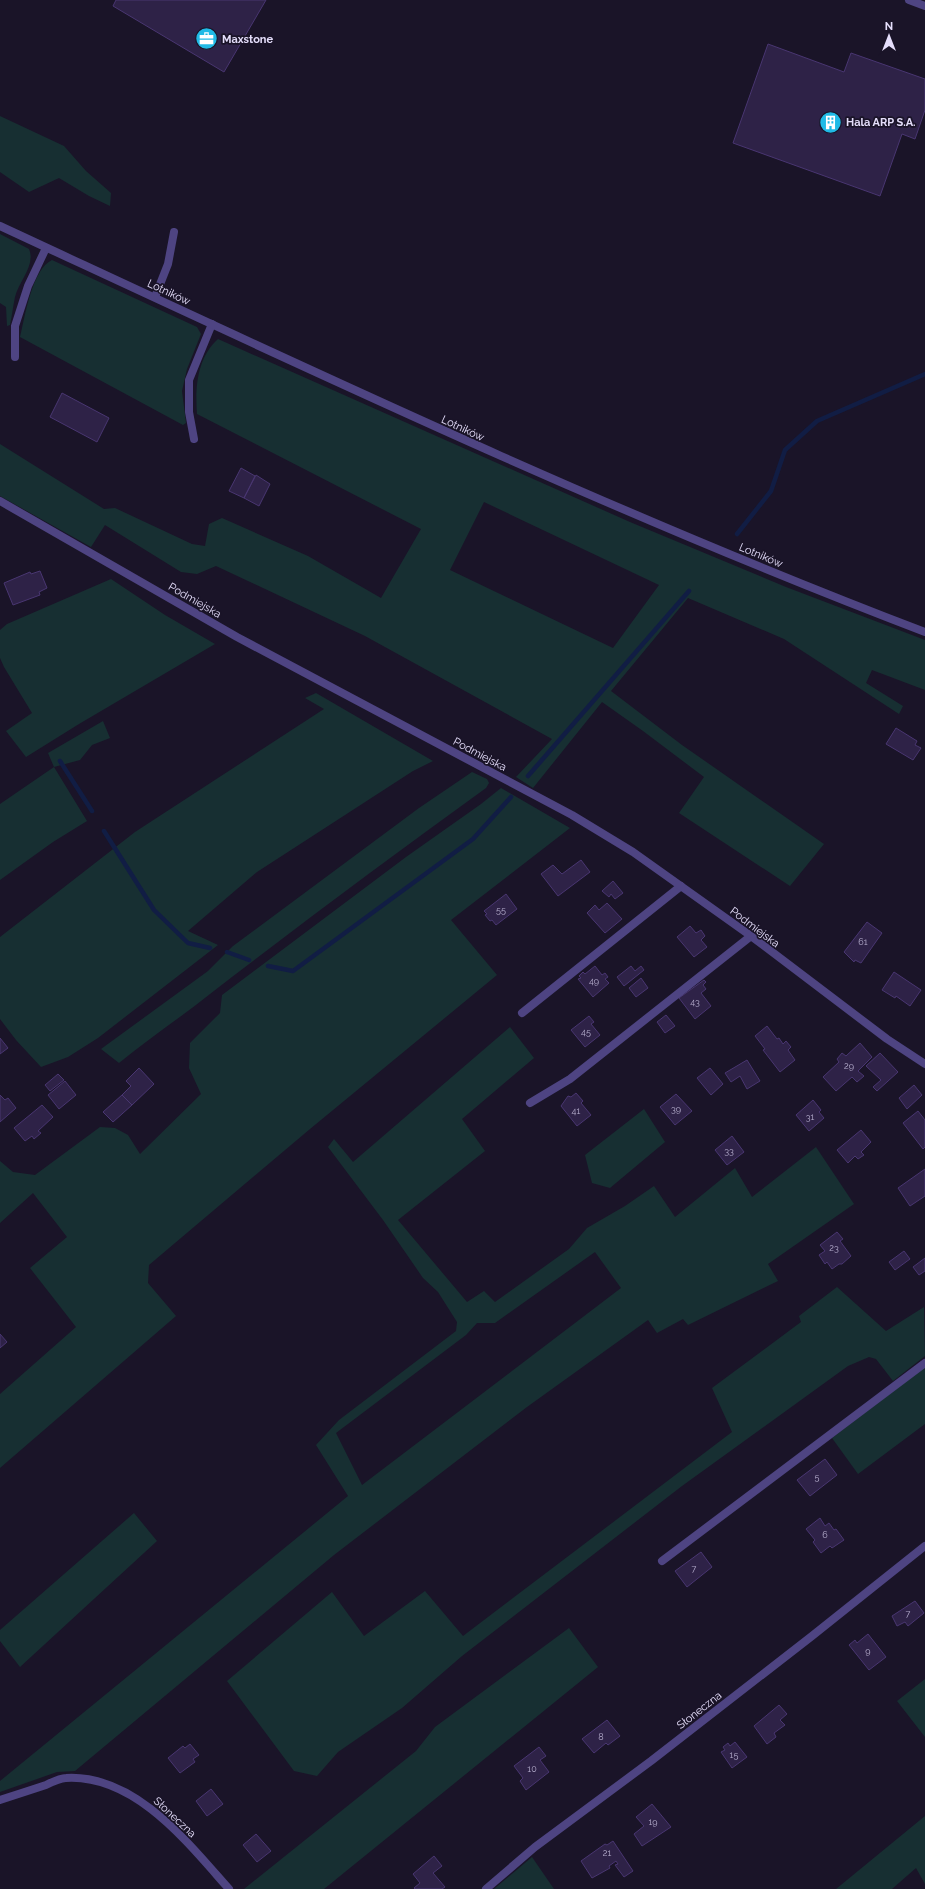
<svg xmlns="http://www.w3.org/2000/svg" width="925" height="1889" viewBox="0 0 925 1889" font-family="Raleway,sans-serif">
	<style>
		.green { fill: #172f32; fill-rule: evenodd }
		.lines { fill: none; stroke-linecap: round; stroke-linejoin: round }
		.stream { stroke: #111d44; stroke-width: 4.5 }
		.building { fill: #2e2247; stroke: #493671 }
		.service { stroke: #4e4482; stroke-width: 8 }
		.minor { stroke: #4e4482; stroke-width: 8 }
		.tertiary { stroke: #4e4482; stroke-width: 8 }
		.labels { text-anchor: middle; stroke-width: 3.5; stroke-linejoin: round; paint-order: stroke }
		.number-label { font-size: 9px; fill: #b7afce }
		.poi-label { font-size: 11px; font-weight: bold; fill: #e5defb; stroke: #1a1428; text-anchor: start }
		.street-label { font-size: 11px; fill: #e5defb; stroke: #1a1428 }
	</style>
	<rect width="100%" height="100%" fill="#1a1428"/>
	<path class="green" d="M 0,116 L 64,146 L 86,171 L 111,193 L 110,206 L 89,196 L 59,178 L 29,192 L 0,172 Z
		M 0,234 L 29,249 C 36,265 19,281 15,297 C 13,306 12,316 10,325 L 7,326 L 6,307 L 0,303 Z
		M 52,260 L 197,327 L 201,334 L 187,369 L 182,391 L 186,423 L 183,425 L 20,337 C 25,317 32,269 52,260 Z
		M 218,339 L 630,522 L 786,587 L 925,640 L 925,690 L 872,670 L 866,683 L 903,706 L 899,714 L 784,639 L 688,598 L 611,691 L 682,745 L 824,844 L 790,886 L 679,813 L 704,777 L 643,731 L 602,702 L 533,788 L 516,777 L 552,739 L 365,636 L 216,566 L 197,574 L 181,572 L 105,525 L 91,547 L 0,496 L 0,444 L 104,509 L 115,508 L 192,544 L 205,546 L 209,524 L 222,518 L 308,556 L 381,598 L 421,529 L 197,414 C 195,387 197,358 218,339 ZM 484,502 L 659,585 L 613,648 L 450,570 Z
		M 111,579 L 165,615 L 215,644 L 79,724 L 26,757 L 6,731 L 32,713 L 4,667 L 0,658 L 0,630 L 7,624 Z
		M 316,693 L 433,761 L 413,771 L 257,872 L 188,931 L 218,945 L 98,1038 L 68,1057 L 41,1067 L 16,1040 L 0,1019 L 0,937 L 135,832 L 324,709 L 305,698 Z
		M 103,721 L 110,738 L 92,745 L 80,760 L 54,767 L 87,821 L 53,842 L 0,880 L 0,804 L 54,767 L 48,753 Z
		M 472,772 L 487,779 L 489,783 L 486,788 C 393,855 301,924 210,994 C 180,1018 148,1039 119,1063 L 101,1049 L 208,971 L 233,946 L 419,808 Z
		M 501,788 L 570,828 L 451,920 L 497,975 L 310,1129 L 149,1265 L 148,1283 L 176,1316 L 0,1468 L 0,1394 L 76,1327 L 30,1268 L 67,1237 L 33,1193 L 0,1223 L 0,1161 L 13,1172 L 35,1175 L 100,1127 L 115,1128 L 128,1135 L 140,1154 L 201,1094 L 189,1068 L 190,1043 L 220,1013 L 222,995 L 406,857 L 481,804 Z
		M 510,1027 L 534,1058 L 462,1119 L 485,1151 L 398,1220 L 467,1302 L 484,1291 L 495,1302 L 569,1249 L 587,1228 L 625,1206 L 654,1186 L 675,1217 L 735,1168 L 752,1197 L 816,1147 L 854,1204 L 768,1264 L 778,1281 L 688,1325 L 683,1319 L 657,1333 L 648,1320 L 527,1407 L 334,1555 L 75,1771 L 57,1772 L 0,1792 L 0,1781 L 348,1496 L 316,1445 L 339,1420 L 456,1331 L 457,1322 L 438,1292 L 423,1278 L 383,1220 L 328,1147 L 334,1139 L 353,1162 ZM 595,1252 L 621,1288 L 362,1485 L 336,1433 L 466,1335 L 477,1323 L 495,1323 Z
		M 644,1109 L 665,1142 L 610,1188 L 592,1183 L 585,1155 Z
		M 837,1287 L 886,1331 L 924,1307 L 925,1356 L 893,1381 L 876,1359 L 869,1357 L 848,1366 L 682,1486 L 462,1656 L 402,1708 L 338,1752 L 317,1776 L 294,1771 L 227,1681 L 332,1592 L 364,1636 L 425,1591 L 463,1636 L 732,1432 L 712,1388 L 801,1322 L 799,1316 Z
		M 925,1367 L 925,1424 L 858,1474 L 832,1438 Z
		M 134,1513 L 157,1541 L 20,1667 L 0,1641 L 0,1630 Z
		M 569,1628 L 598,1667 L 324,1889 L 244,1889 L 416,1751 L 435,1727 Z
		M 925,1679 L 925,1737 L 897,1701 Z
		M 925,1816 L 925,1884 L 916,1868 L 892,1889 L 836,1889 Z
		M 532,1857 L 554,1889 L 494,1889 Z"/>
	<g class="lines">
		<path class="stream" d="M 737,534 L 771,491 L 785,450 L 817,421 L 925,374
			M 60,761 L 92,811
			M 528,776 L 689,591
			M 104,831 L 154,910 L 188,943 L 210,948
			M 227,952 L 249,960
			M 268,966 L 293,971 L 473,839 L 511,797"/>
	</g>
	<path class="building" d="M 116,0 L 266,0 L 224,72 L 113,6 Z
		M 768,44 L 844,72 L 851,53 L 925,79 L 925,110 L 915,139 L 902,134 L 880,196 L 733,143 Z
		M 62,393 L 109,418 L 97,442 L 50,417 Z
		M 241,468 L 255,476 L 244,498 L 229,491 Z
		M 256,475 L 270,484 L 259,506 L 244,498 Z
		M 40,571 L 47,588 L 39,592 L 40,595 L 13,605 L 4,583 L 30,572 L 31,574 Z
		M 896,728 L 917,741 L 915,745 L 921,748 L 913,760 L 886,744 Z
		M 581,860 L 590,872 L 558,896 L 541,874 L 553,865 L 562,874 Z
		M 613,881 L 623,893 L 615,899 L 611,894 L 609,897 L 602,891 Z
		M 506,894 L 517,909 L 496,925 L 492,920 L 490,921 L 485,915 L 487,914 L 484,911 Z
		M 607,903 L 622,919 L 605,933 L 587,913 L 595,905 L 599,910 Z
		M 867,922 L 882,933 L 861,963 L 855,960 L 854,962 L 844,952 Z
		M 690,926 L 696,933 L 701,930 L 705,936 L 701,940 L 707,947 L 694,957 L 677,937 Z
		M 595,966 L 602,975 L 605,973 L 608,977 L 605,979 L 609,983 L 593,997 L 578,979 L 581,978 L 579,976 L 583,972 L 585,974 Z
		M 631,966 L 635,971 L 641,966 L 644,970 L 624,986 L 617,977 Z
		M 894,972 L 921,990 L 910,1006 L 896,996 L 895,998 L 882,990 Z
		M 641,978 L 648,988 L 636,997 L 629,988 Z
		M 704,980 L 706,982 L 703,985 L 706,989 L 701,993 L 711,1006 L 695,1019 L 679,998 Z
		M 666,1015 L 675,1026 L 665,1033 L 657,1022 Z
		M 589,1016 L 594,1022 L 591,1024 L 600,1035 L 585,1047 L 571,1030 Z
		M 767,1026 L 777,1039 L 779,1038 L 783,1044 L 786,1041 L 791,1047 L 788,1050 L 795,1060 L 780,1072 L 763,1050 L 765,1049 L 755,1036 Z
		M 0,1038 L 8,1048 L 0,1054 Z
		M 860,1043 L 872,1057 L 858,1071 L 864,1076 L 857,1082 L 852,1077 L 836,1091 L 823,1077 L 839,1062 L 837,1059 L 842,1053 L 846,1056 Z
		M 880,1053 L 898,1072 L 877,1091 L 873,1087 L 881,1080 L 866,1066 Z
		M 747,1060 L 760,1081 L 747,1089 L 740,1076 L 731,1082 L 725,1073 Z
		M 139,1068 L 154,1084 L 132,1105 L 122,1095 L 131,1086 L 126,1081 Z
		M 710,1068 L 723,1084 L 711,1095 L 697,1078 Z
		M 58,1074 L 64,1080 L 50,1091 L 45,1085 Z
		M 65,1081 L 76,1095 L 59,1109 L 48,1095 Z
		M 914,1085 L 922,1095 L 907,1109 L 899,1098 Z
		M 576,1093 L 583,1101 L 581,1103 L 591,1115 L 577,1126 L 561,1106 L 568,1096 L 571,1097 Z
		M 676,1094 L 692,1111 L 675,1125 L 660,1107 Z
		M 0,1095 L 5,1100 L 8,1098 L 16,1108 L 0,1122 Z
		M 122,1095 L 132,1105 L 113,1122 L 103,1112 Z
		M 813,1100 L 821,1110 L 819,1112 L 824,1118 L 809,1131 L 796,1115 Z
		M 42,1105 L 53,1117 L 38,1131 L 41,1133 L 34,1139 L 32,1136 L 25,1141 L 14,1128 Z
		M 918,1111 L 925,1120 L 925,1147 L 923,1149 L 903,1123 Z
		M 861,1130 L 871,1142 L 861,1152 L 864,1155 L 858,1159 L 855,1156 L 848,1163 L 837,1150 Z
		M 732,1136 L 744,1152 L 727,1165 L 715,1150 Z
		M 925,1169 L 925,1196 L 910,1206 L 898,1188 Z
		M 837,1232 L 843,1239 L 840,1241 L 851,1256 L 842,1264 L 839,1264 L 832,1269 L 827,1262 L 825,1264 L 819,1255 L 825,1251 L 820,1245 Z
		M 904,1251 L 910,1259 L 895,1270 L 889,1262 Z
		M 925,1258 L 925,1271 L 919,1275 L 913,1267 Z
		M 0,1334 L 7,1342 L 0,1348 Z
		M 825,1459 L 837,1475 L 810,1496 L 797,1480 Z
		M 820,1518 L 825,1526 L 829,1523 L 834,1530 L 836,1529 L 844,1540 L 832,1548 L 830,1546 L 821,1553 L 813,1542 L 815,1540 L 806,1529 Z
		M 701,1552 L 712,1567 L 687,1587 L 675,1571 Z
		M 915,1601 L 924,1613 L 908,1626 L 905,1622 L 897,1626 L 892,1616 Z
		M 868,1634 L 886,1657 L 869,1670 L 849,1645 L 855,1640 L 857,1643 Z
		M 779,1705 L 787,1714 L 780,1720 L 785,1725 L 774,1733 L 776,1737 L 767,1744 L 754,1726 Z
		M 607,1720 L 620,1736 L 608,1745 L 606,1743 L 594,1753 L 582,1739 Z
		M 735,1742 L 747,1757 L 732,1768 L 721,1752 L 725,1750 L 723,1747 L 728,1743 L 730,1746 Z
		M 190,1744 L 199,1755 L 193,1759 L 195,1762 L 180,1773 L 168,1758 L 183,1746 L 185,1748 Z
		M 539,1747 L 546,1756 L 540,1760 L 549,1772 L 526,1790 L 520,1781 L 523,1778 L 514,1766 Z
		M 211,1789 L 223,1804 L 207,1816 L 196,1801 Z
		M 652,1804 L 671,1827 L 642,1846 L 634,1834 L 644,1826 L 636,1817 Z
		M 256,1834 L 271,1851 L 257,1862 L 243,1845 Z
		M 613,1841 L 633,1871 L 624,1877 L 615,1865 L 618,1864 L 616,1861 L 609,1866 L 610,1868 L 592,1878 L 581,1861 L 605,1844 L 607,1845 Z
		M 434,1856 L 442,1866 L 433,1873 L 445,1887 L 442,1889 L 415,1889 L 414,1888 L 420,1883 L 413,1874 Z"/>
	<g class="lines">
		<path class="service" d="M 155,297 L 168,264 L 174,232
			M 15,357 L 15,326 L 28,286 L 46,248
			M 194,439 L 189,412 L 189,380 L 212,324
			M 522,1013 L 681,886
			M 530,1103 L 570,1079 L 751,936
			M 662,1561 L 925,1363"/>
		<path class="minor" d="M 909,0 L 925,6
			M 0,501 L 237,637 L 572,815 L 633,852 L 751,936 L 887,1039 L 925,1064
			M 0,1800 C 15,1795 31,1790 46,1785 C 52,1782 60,1778 66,1778 C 135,1774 188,1843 229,1889
			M 486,1889 L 535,1847 L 651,1761 L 812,1636 L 925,1546"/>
		<path class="tertiary" d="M 0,226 C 306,368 610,512 925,632"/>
	</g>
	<defs>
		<symbol id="office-disc" viewBox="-11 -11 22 22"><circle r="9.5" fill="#20bae6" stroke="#1a1428"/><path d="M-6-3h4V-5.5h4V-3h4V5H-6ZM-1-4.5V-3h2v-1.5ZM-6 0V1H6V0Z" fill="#fff"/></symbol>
		<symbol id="building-disc" viewBox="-11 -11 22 22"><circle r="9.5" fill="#20bae6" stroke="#1a1428"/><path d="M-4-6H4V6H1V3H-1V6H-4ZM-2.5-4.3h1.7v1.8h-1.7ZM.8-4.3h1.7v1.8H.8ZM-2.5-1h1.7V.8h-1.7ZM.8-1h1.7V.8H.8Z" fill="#fff"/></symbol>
	</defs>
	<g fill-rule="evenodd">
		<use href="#office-disc" x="194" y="26" width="25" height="25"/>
		<use href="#building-disc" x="818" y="110" width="25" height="25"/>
	</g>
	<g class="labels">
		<g class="number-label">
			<text x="501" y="913">55</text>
			<text x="863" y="945">61</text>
			<text x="594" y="984">49</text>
			<text x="695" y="1005">43</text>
			<text x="586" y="1035">45</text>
			<text x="849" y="1069">29</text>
			<text x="676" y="1112">39</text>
			<text x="576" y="1114">41</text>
			<text x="810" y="1120">31</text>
			<text x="729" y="1154">33</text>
			<text x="834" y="1251">23</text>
			<text x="817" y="1480">5</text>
			<text x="825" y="1538">6</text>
			<text x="694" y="1572">7</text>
			<text x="908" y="1617">7</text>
			<text x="868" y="1654">9</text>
			<text x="601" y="1740">8</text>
			<text x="734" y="1758">15</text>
			<text x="532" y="1772">10</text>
			<text x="653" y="1825">19</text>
			<text x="607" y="1856">21</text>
		</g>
		<g class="poi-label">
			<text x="222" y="43">Maxstone</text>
			<text x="846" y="126">Hala ARP S.A.</text>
		</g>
		<g class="street-label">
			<text transform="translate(169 292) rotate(25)" y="4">Lotników</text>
			<text transform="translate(463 428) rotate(25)" y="4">Lotników</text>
			<text transform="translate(761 555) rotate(23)" y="4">Lotników</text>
			<text transform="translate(195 600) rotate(30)" y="4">Podmiejska</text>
			<text transform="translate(480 754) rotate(28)" y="4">Podmiejska</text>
			<text transform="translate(755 927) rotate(37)" y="4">Podmiejska</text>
			<text transform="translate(699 1710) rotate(-38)" y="4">Słoneczna</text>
			<text transform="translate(175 1817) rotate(43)" y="4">Słoneczna</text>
		</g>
	</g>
	<g transform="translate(889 36)" stroke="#1a1428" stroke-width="3" paint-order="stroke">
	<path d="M0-3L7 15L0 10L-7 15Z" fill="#e5defb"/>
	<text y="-6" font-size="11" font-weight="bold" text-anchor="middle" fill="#e5defb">N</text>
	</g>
</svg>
